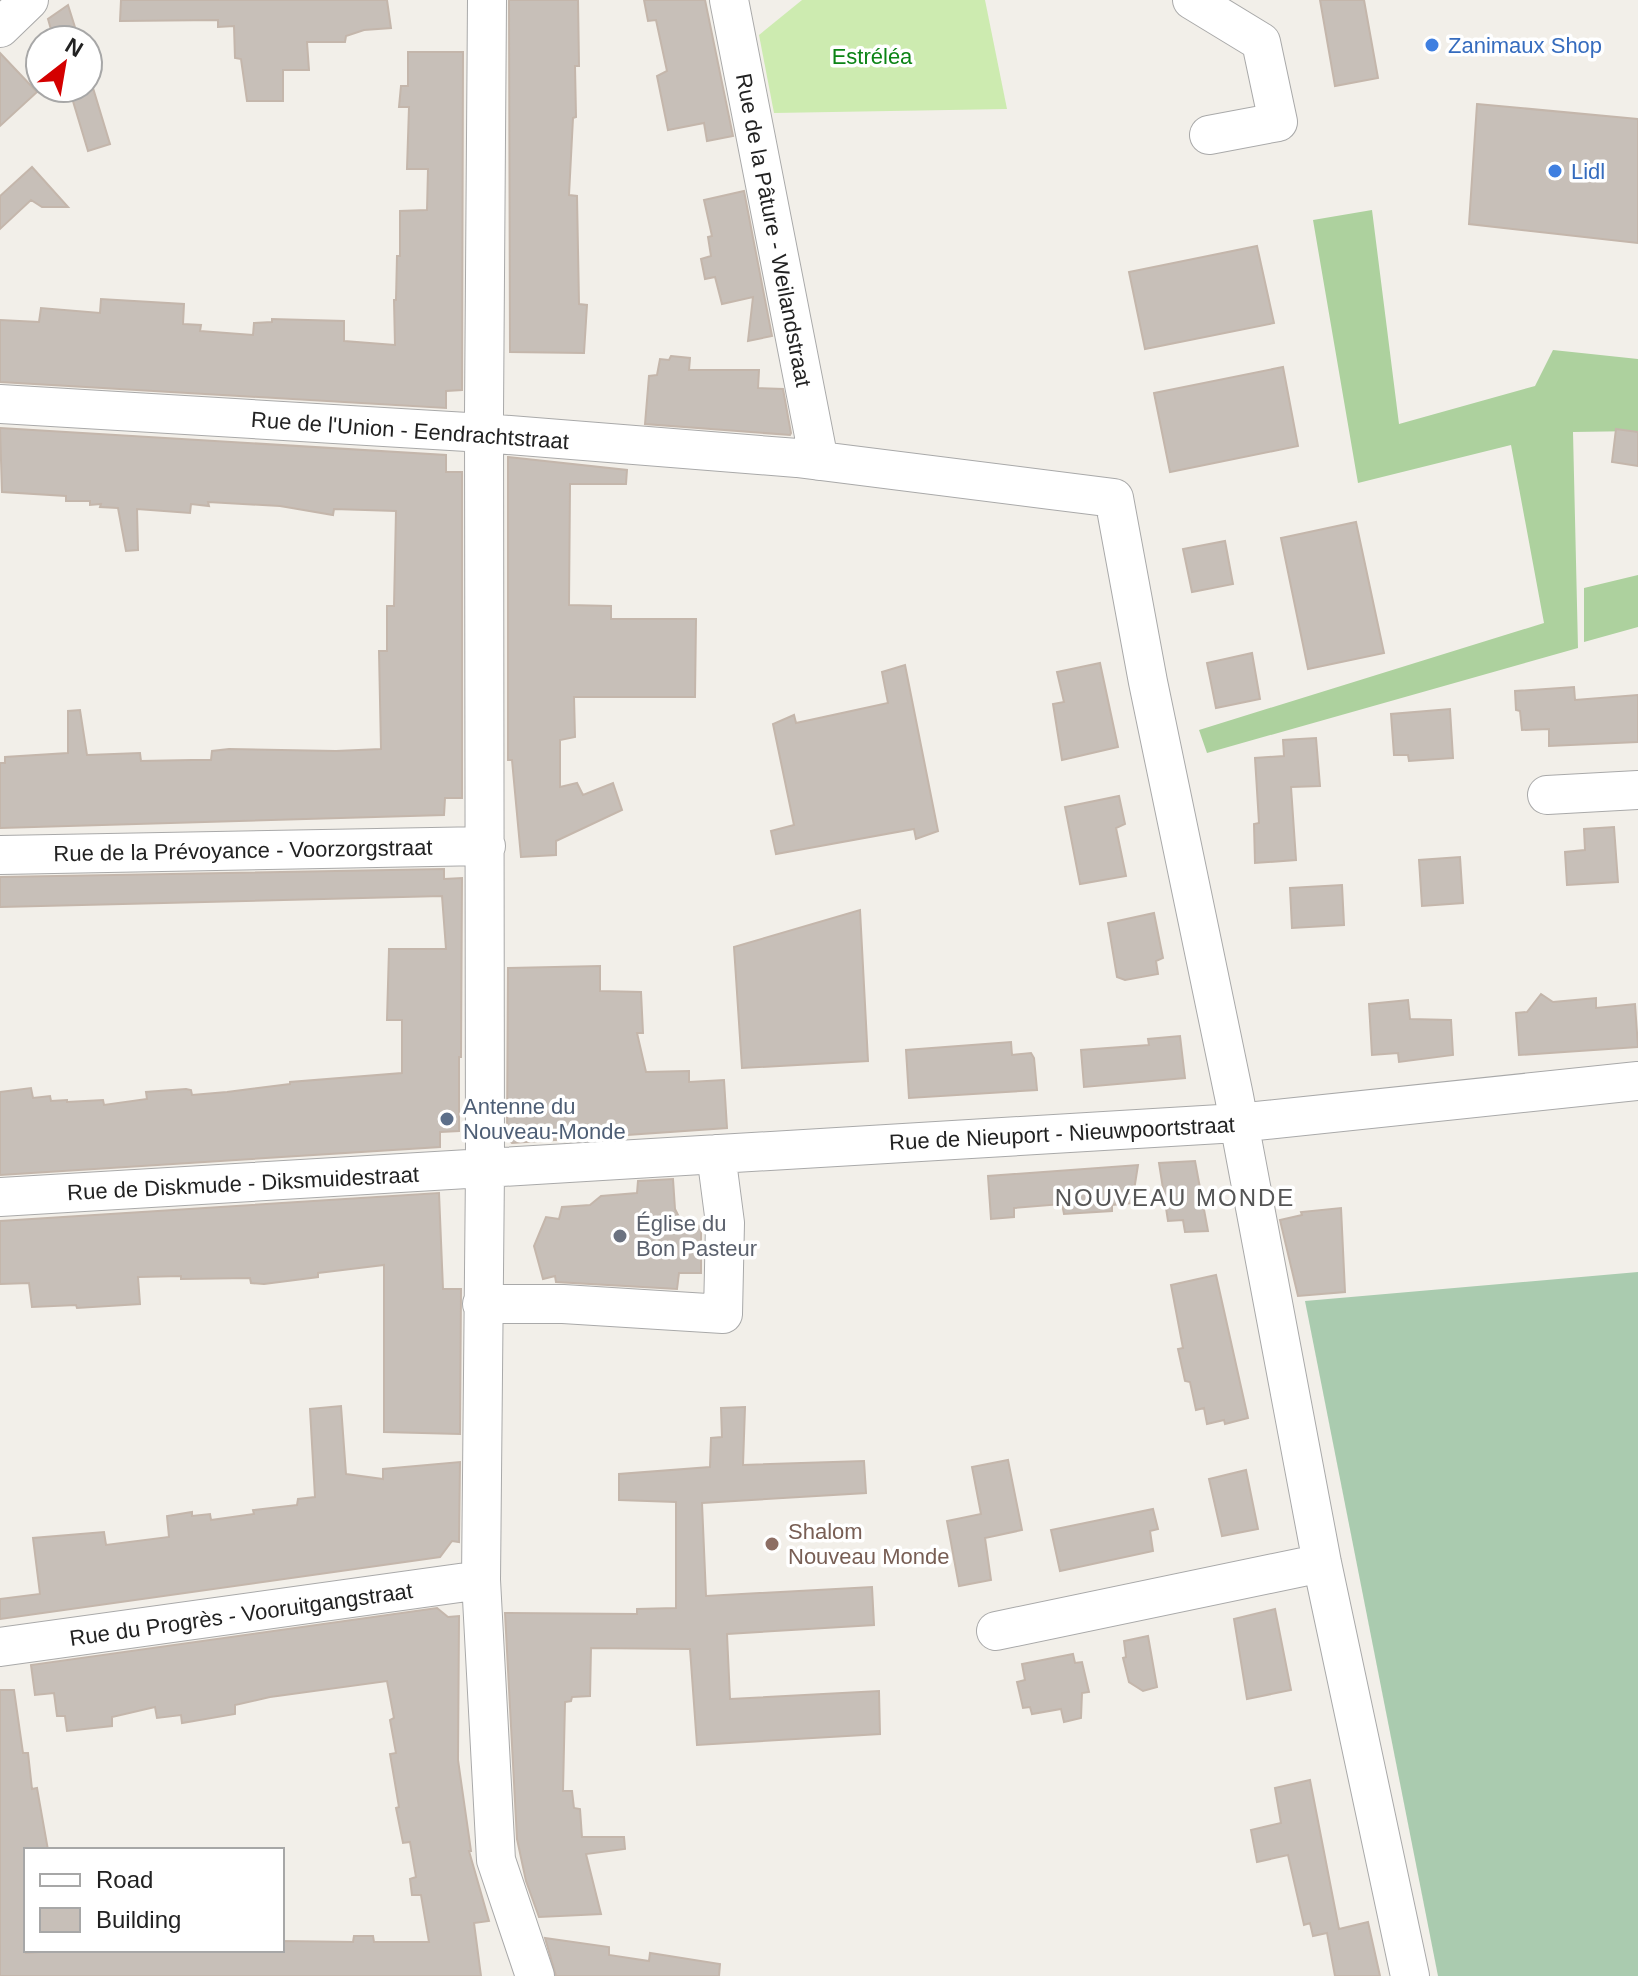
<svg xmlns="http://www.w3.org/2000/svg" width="1638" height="1976" viewBox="0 0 1638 1976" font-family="Helvetica,sans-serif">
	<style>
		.grass { fill: #cdebb0 }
		.forest { fill: #add19e }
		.cemetery { fill: #aacbaf }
		.building { fill: #c7bfb8; stroke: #c4b6ab; stroke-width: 2 }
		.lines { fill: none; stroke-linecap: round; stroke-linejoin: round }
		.minor-casing { stroke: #a9a9a9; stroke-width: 40 }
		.minor { stroke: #fff; stroke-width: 38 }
		.shop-dot { fill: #3f7fe0; stroke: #fff; stroke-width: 3 }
		.service-dot { fill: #5c6f8a; stroke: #fff; stroke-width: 3 }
		.worship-dot { fill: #6b7280; stroke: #fff; stroke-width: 3 }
		.education-dot { fill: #8d6e63; stroke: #fff; stroke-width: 3 }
		.labels { text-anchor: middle; stroke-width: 7; stroke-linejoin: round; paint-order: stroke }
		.shop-label { font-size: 22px; fill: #366cbe; stroke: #fff; text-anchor: start }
		.park-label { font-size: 22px; fill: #0c8416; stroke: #fff }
		.street-label { font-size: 22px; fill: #222; stroke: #fff }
		.service-label { font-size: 22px; fill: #4e5e75; stroke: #fff; text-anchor: start }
		.worship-label { font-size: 22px; fill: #5b616d; stroke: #fff; text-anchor: start }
		.education-label { font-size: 22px; fill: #785e54; stroke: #fff; text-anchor: start }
		.neighbourhood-label { font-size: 24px; letter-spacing: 2px; fill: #555; stroke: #fff }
	</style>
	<rect width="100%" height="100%" fill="#f2efe9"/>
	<path class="grass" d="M 802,0 L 985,0 L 1007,109 L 774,113 L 759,35 Z"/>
	<path class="forest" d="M 1372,210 L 1399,424 L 1535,386 L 1553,350 L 1638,359 L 1638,431 L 1573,432 L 1578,648 L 1207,753 L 1199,730 L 1544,623 L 1511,445 L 1358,483 L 1313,220 Z
		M 1638,575 L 1638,627 L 1584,642 L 1584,588 Z"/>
	<path class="cemetery" d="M 1638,1272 L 1638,1976 L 1438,1976 L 1305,1301 Z"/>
	<path class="building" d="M 121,0 L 387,0 L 391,28 L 364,30 L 346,36 L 345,42 L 307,42 L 309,70 L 283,70 L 283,101 L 247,101 L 241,59 L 235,58 L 234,26 L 218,27 L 218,20 L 120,21 Z
		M 509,0 L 578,0 L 579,66 L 575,66 L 576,117 L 573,118 L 569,195 L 577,196 L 579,304 L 587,305 L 584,353 L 510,352 Z
		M 644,0 L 705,0 L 733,136 L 707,141 L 704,123 L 668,130 L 657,76 L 667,71 L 656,20 L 648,21 Z
		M 1320,0 L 1364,0 L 1378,78 L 1335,86 Z
		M 68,5 L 79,40 L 54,40 L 48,19 Z
		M 408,52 L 463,52 L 462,390 L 446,391 L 446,408 L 0,382 L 0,320 L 39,322 L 41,308 L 100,313 L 101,299 L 184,304 L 183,324 L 201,325 L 200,331 L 253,335 L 254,323 L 272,322 L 272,319 L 344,321 L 344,341 L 395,345 L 394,300 L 396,300 L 397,256 L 400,256 L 400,211 L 427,210 L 428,169 L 407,169 L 409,107 L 399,107 L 401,86 L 408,86 Z
		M 0,53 L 37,92 L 0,126 Z
		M 69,88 L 93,88 L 110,144 L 88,151 Z
		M 1477,104 L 1638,119 L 1638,243 L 1469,224 Z
		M 32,167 L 68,207 L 42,207 L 31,200 L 0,229 L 0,196 Z
		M 744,191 L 772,336 L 748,341 L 753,297 L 722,304 L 715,277 L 705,279 L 701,259 L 711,256 L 708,237 L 712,236 L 704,200 Z
		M 1257,246 L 1274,323 L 1145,349 L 1129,272 Z
		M 671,356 L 690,358 L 689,370 L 759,370 L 758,388 L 783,389 L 791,433 L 790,435 L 645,424 L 649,376 L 657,375 L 660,359 L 669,360 Z
		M 1283,367 L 1298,446 L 1170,472 L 1154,393 Z
		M 0,428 L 446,455 L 446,472 L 462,472 L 462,798 L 445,798 L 444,815 L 0,828 L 0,763 L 5,763 L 5,757 L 68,753 L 68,711 L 80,710 L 87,755 L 140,753 L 141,761 L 192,760 L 211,760 L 212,751 L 229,749 L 336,751 L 381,749 L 379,651 L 387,651 L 387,606 L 394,606 L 396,511 L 334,509 L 333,515 L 280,506 L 208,502 L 209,506 L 191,504 L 190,513 L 137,509 L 138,550 L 126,551 L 118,508 L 100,507 L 101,504 L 90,505 L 90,501 L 66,501 L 66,496 L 2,492 Z
		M 1616,429 L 1638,432 L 1638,466 L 1612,462 Z
		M 508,457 L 627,470 L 626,484 L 570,484 L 569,605 L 611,606 L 611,619 L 696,619 L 695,697 L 574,697 L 575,737 L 560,740 L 560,787 L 577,783 L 583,795 L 613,783 L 622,810 L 556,841 L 556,855 L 521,857 L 512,760 L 508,760 Z
		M 1356,522 L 1384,653 L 1308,669 L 1281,538 Z
		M 1225,541 L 1233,584 L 1192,592 L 1183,549 Z
		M 1252,653 L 1260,699 L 1216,708 L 1207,663 Z
		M 1100,663 L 1118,747 L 1062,760 L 1053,704 L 1064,702 L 1057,672 Z
		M 905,665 L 938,831 L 916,839 L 914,829 L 776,854 L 771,831 L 794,825 L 773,724 L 794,715 L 796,723 L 888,703 L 882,672 Z
		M 1574,687 L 1575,700 L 1638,695 L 1638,742 L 1549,746 L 1549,729 L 1522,730 L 1520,711 L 1516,710 L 1515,691 Z
		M 1450,709 L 1453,758 L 1409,761 L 1408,755 L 1394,755 L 1391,714 Z
		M 1316,738 L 1320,786 L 1291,787 L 1296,860 L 1255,863 L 1254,824 L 1259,823 L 1255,758 L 1284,756 L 1283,740 Z
		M 1119,796 L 1125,824 L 1116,828 L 1126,876 L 1080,884 L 1065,807 Z
		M 1614,827 L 1618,882 L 1567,885 L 1565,852 L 1585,850 L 1584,829 Z
		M 1460,857 L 1463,903 L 1422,906 L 1419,860 Z
		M 444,869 L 444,879 L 462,878 L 461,1057 L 459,1057 L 459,1131 L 440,1132 L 440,1147 L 0,1175 L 0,1092 L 31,1088 L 33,1098 L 50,1096 L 51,1101 L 67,1100 L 67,1102 L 103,1100 L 104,1105 L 147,1099 L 146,1092 L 186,1089 L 191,1090 L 192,1095 L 227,1092 L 290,1084 L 290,1082 L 402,1073 L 402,1020 L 387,1020 L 389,949 L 446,949 L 442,896 L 0,907 L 0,877 Z
		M 1342,885 L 1344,925 L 1292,928 L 1290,888 Z
		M 860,910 L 868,1061 L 742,1068 L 734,947 Z
		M 1154,913 L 1163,958 L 1156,961 L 1158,974 L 1125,980 L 1117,977 L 1108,923 Z
		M 600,966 L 600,991 L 641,992 L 643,1033 L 637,1033 L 646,1072 L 689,1071 L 689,1082 L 724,1080 L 727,1128 L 512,1143 L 507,1138 L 508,968 Z
		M 1541,994 L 1553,1002 L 1596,998 L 1596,1008 L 1635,1004 L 1638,1047 L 1519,1055 L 1516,1013 L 1527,1012 Z
		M 1408,1000 L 1410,1019 L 1451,1020 L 1453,1055 L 1399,1062 L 1398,1053 L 1372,1055 L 1369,1004 Z
		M 1180,1036 L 1185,1078 L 1084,1087 L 1081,1050 L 1149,1045 L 1148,1039 Z
		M 1011,1042 L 1012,1055 L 1031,1053 L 1034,1058 L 1037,1090 L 909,1098 L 906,1050 Z
		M 1195,1161 L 1208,1231 L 1185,1232 L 1183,1220 L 1168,1221 L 1159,1163 Z
		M 1138,1165 L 1132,1203 L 1112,1205 L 1112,1211 L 1064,1214 L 1062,1204 L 1014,1208 L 1014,1217 L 991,1219 L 988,1176 Z
		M 673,1179 L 675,1209 L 682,1223 L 701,1226 L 701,1273 L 679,1273 L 677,1289 L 556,1282 L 555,1276 L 543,1279 L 534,1246 L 546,1217 L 559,1219 L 562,1207 L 590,1205 L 601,1196 L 637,1193 L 638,1181 Z
		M 439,1193 L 443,1289 L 461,1289 L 460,1434 L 384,1432 L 384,1265 L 318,1273 L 318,1277 L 264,1284 L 251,1283 L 250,1278 L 181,1279 L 181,1276 L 138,1277 L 140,1304 L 77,1308 L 76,1305 L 32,1307 L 29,1283 L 0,1284 L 0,1221 Z
		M 1341,1208 L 1345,1292 L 1298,1296 L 1280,1220 L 1302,1215 L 1301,1212 Z
		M 1216,1275 L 1248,1418 L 1225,1424 L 1224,1420 L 1207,1424 L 1204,1408 L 1196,1410 L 1190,1382 L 1185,1381 L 1178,1349 L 1183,1348 L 1171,1285 Z
		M 341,1406 L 346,1474 L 383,1479 L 383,1469 L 460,1462 L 459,1542 L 452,1541 L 440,1557 L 0,1619 L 0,1599 L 40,1594 L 33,1538 L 104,1532 L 106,1545 L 169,1537 L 167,1516 L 192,1512 L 192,1516 L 210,1514 L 211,1520 L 254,1514 L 253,1510 L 297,1505 L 298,1499 L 315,1497 L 310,1409 Z
		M 745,1407 L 743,1465 L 864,1461 L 866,1493 L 702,1503 L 706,1596 L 872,1587 L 874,1625 L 727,1634 L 730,1699 L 879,1691 L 880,1734 L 697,1745 L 690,1649 L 591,1648 L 590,1696 L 572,1697 L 571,1701 L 565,1702 L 563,1791 L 572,1791 L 574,1808 L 580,1809 L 582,1837 L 624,1837 L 625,1849 L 586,1854 L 601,1914 L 539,1917 L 526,1881 L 517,1839 L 505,1613 L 637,1614 L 637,1609 L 676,1608 L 676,1502 L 619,1500 L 619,1474 L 710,1467 L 711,1438 L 722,1437 L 721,1408 Z
		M 1008,1460 L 1022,1530 L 985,1538 L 991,1580 L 959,1586 L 947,1521 L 981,1514 L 972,1467 Z
		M 1246,1470 L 1258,1529 L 1222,1536 L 1209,1479 Z
		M 1153,1509 L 1158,1529 L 1150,1531 L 1153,1551 L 1060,1571 L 1051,1530 Z
		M 437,1608 L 448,1617 L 459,1616 L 458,1760 L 471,1851 L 469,1851 L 489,1921 L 474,1923 L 481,1976 L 0,1976 L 0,1690 L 14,1690 L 23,1753 L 28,1753 L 32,1789 L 37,1788 L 48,1850 L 26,1850 L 26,1953 L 73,1950 L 282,1950 L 282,1941 L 353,1942 L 354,1936 L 373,1936 L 374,1942 L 429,1942 L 421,1895 L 412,1895 L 410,1879 L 416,1877 L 410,1842 L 403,1843 L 396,1808 L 399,1807 L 390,1754 L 396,1753 L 390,1720 L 394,1718 L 387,1681 L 270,1697 L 235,1705 L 235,1714 L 182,1723 L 181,1715 L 157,1718 L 155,1707 L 112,1717 L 112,1726 L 67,1731 L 65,1716 L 57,1716 L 54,1693 L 35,1695 L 31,1665 Z
		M 1275,1609 L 1291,1690 L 1247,1699 L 1234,1619 Z
		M 1148,1636 L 1157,1687 L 1143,1691 L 1129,1682 L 1123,1658 L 1126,1657 L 1124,1641 Z
		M 1073,1654 L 1075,1663 L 1082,1662 L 1089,1692 L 1082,1693 L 1081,1718 L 1064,1722 L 1061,1709 L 1032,1714 L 1030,1707 L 1023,1708 L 1017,1682 L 1025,1680 L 1022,1664 Z
		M 1310,1780 L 1339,1929 L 1368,1922 L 1380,1976 L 1335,1976 L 1327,1933 L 1313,1936 L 1310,1923 L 1304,1925 L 1288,1855 L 1257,1862 L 1251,1830 L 1281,1823 L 1275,1788 Z
		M 545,1938 L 609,1947 L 609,1955 L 649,1961 L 650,1953 L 720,1964 L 719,1976 L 556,1976 Z"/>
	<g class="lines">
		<defs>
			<path id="minor" d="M 487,0 L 484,414 L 485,1169 L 481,1580 L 496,1860 L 535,1976
				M 729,0 L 819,461
				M 1192,0 L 1261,42 L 1278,122 L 1209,135
				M 0,28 L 29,0
				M 0,404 L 484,433 L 797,458 L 1114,498 L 1148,682 L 1234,1096 L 1322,1563 L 1410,1976
				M 1547,795 L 1638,790
				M 0,855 L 486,846
				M 0,1197 L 1237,1123 L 1638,1081
				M 482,1304 L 563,1304 L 723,1314 L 725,1223 L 716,1154
				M 996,1631 L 1322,1563
				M 0,1647 L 481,1580"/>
		</defs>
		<use href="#minor" class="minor-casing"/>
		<use href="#minor" class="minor"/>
	</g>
	<g class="shop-dot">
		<circle cx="1432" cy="45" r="8"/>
		<circle cx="1555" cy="171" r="8"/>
	</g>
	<circle class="service-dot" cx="447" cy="1119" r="8"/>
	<circle class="worship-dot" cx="620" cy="1236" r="8"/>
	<circle class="education-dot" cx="772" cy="1544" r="8"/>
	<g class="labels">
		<g class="shop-label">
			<text x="1448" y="53">Zanimaux Shop</text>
			<text x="1571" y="179">Lidl</text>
		</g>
		<g class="park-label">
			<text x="872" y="64">Estréléa</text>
		</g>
		<g class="street-label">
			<text transform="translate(774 230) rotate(79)" y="8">Rue de la Pâture - Weilandstraat</text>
			<text transform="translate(410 430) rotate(4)" y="8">Rue de l'Union - Eendrachtstraat</text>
			<text transform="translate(243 850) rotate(-1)" y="8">Rue de la Prévoyance - Voorzorgstraat</text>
			<text transform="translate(1062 1133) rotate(-3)" y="8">Rue de Nieuport - Nieuwpoortstraat</text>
			<text transform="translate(243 1183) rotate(-3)" y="8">Rue de Diskmude - Diksmuidestraat</text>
			<text transform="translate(241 1614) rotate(-8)" y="8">Rue du Progrès - Vooruitgangstraat</text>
		</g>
		<g class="service-label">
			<text x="463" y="1114">Antenne du<tspan x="463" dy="25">Nouveau-Monde</tspan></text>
		</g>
		<g class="worship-label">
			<text x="636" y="1231">Église du<tspan x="636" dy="25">Bon Pasteur</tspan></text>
		</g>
		<g class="education-label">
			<text x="788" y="1539">Shalom<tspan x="788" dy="25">Nouveau Monde</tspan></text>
		</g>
		<g class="neighbourhood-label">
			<text x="1175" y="1206">NOUVEAU MONDE</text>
		</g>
	</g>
	<rect x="24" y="1848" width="260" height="104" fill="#ffffff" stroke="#a7a7a7" stroke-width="2"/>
	<rect x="40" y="1874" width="40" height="12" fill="#ffffff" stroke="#a7a7a7" stroke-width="2"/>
	<text x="96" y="1888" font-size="24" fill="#222222">Road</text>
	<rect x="40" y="1908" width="40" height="24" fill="#c7bfb8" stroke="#a7a7a7" stroke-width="2"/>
	<text x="96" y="1928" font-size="24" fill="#222222">Building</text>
	<g transform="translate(64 64) rotate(31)"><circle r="38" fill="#ffffff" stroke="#a7a7a7" stroke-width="2"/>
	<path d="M0-6L14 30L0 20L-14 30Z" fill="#d40000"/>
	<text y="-12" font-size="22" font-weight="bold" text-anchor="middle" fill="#222222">N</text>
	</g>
</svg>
